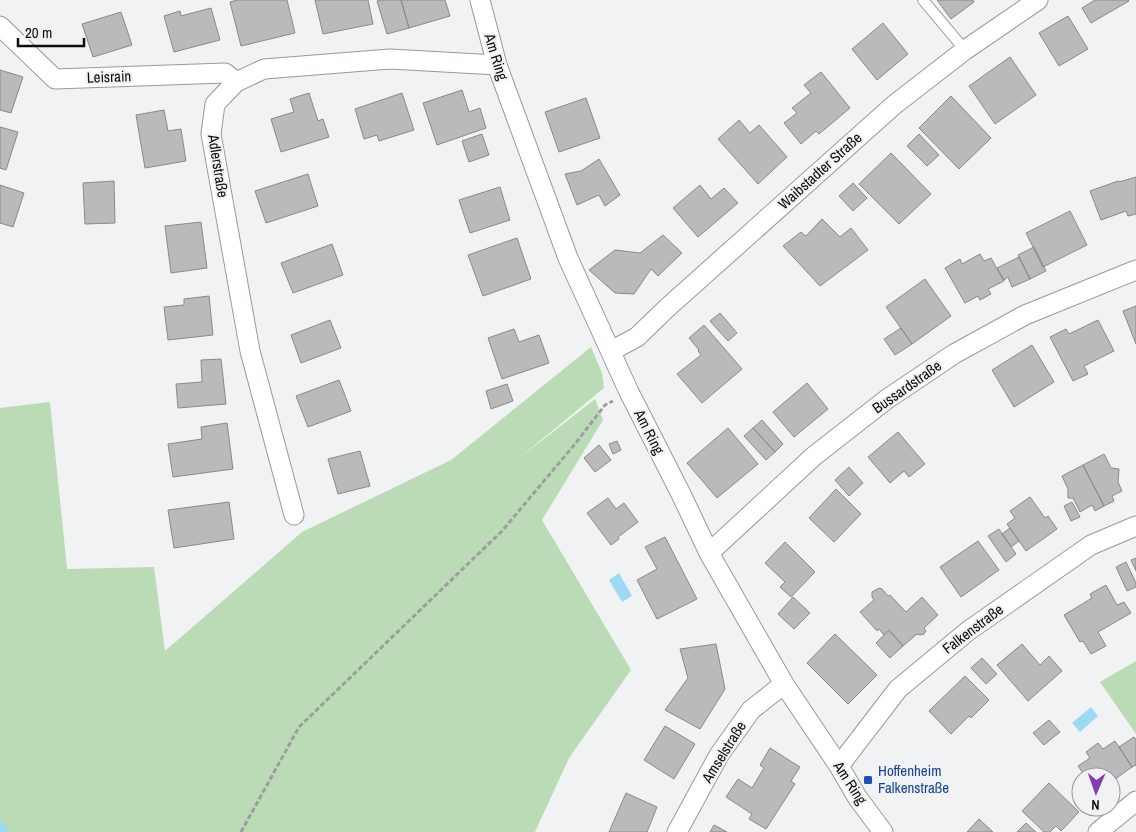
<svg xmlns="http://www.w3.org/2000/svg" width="1136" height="832" viewBox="0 0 1136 832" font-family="'Archivo Narrow',sans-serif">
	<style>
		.green { fill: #bbdbb6 }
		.water { fill: #9dd9f4 }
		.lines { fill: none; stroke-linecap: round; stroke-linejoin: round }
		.stream { stroke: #9dd9f4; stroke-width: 7 }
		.building { fill: #bbbab9; stroke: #8a8989 }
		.lane-casing { stroke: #98999a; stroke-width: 12 }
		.street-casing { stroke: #98999a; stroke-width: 21 }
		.path { stroke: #9d9d9e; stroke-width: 3; stroke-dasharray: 5 2.5; stroke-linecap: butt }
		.lane { stroke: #fff; stroke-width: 10 }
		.street { stroke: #fff; stroke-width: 19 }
		.transit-dot { fill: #1a4fb4; stroke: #f1f2f3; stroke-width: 2 }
		.labels { text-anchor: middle; stroke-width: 4.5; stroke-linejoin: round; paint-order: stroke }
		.street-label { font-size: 15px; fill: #0e0e0f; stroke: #f1f2f3 }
		.transit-label { font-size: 15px; fill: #164399; stroke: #f1f2f3; text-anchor: start }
	</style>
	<rect width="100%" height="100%" fill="#f1f2f3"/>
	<path class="green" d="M 591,347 L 602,373 L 604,388 L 517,460 L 595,399 L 603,420 L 542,520 L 631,670 L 569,758 L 535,832 L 0,832 L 0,408 L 50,402 L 67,569 L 154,567 L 165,651 L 302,532 L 451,460 Z
		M 1136,661 L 1136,734 L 1100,682 Z"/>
	<path class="water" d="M 619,573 L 632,596 L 622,602 L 609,580 Z
		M 1091,707 L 1098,716 L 1080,732 L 1072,723 Z"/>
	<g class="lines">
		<path class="stream" d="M 0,824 L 5,832"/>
	</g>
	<path class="building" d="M 237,0 L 287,0 L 295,33 L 241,46 L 230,2 Z
		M 315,0 L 368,0 L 373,24 L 323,34 Z
		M 381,0 L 401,0 L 409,28 L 387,34 L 377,1 Z
		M 401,0 L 445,0 L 450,16 L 409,28 Z
		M 937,0 L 973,0 L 974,2 L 951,19 Z
		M 1095,0 L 1128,0 L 1129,1 L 1091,23 L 1082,8 Z
		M 211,8 L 220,40 L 174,52 L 164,16 L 180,11 L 181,16 Z
		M 121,12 L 132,45 L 93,57 L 82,24 Z
		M 1068,16 L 1088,49 L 1059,66 L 1039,33 Z
		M 883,23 L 908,54 L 877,80 L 852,49 Z
		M 1010,57 L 1036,95 L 995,124 L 969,86 Z
		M 0,70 L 23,77 L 11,113 L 0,110 Z
		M 821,72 L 850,108 L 819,134 L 816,131 L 801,144 L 784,123 L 797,113 L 792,108 L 811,93 L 804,85 Z
		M 462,90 L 469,112 L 480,108 L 486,128 L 437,145 L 423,103 Z
		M 309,93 L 318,121 L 323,119 L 329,137 L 281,152 L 271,119 L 294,112 L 290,99 Z
		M 402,93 L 414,130 L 379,141 L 377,135 L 364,139 L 355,109 Z
		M 951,96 L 991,138 L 959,169 L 919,128 Z
		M 586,98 L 600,138 L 559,152 L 545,112 Z
		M 164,110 L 168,131 L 181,129 L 186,161 L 145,168 L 136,115 Z
		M 739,120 L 750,133 L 759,125 L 787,157 L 758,184 L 718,139 Z
		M 0,127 L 18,132 L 6,170 L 0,168 Z
		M 482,134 L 489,155 L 469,162 L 462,141 Z
		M 919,134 L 939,155 L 927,166 L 907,146 Z
		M 891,153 L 931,194 L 899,224 L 859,184 Z
		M 599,159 L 620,195 L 605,206 L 599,195 L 577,205 L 565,174 L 581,171 Z
		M 308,174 L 318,206 L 266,223 L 255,191 Z
		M 1136,177 L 1136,214 L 1128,216 L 1126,211 L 1101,220 L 1090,191 L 1118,181 L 1119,182 Z
		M 114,181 L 115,223 L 85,224 L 83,183 Z
		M 853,183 L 867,198 L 853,211 L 839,196 Z
		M 0,185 L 24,193 L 13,227 L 0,223 Z
		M 700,185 L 711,199 L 724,188 L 738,203 L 698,237 L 673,208 Z
		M 500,187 L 510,220 L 470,233 L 459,200 Z
		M 1070,211 L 1087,245 L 1043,267 L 1026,233 Z
		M 822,219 L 840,237 L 851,228 L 868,250 L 820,286 L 783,246 L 801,232 L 806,236 Z
		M 201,222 L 207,268 L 171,273 L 165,226 Z
		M 663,235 L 682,253 L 658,276 L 651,269 L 634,294 L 615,293 L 589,270 L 615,250 L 640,253 Z
		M 517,238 L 531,279 L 483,296 L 468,255 Z
		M 332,244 L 343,275 L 293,293 L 281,263 Z
		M 1034,247 L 1046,271 L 1030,279 L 1018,255 Z
		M 980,254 L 984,261 L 991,258 L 1004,281 L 988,289 L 991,294 L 980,300 L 978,296 L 965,303 L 945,268 L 960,259 L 962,264 Z
		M 1019,257 L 1030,279 L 1012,287 L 1008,277 L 1004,280 L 997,268 Z
		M 925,279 L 951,316 L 912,344 L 886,307 Z
		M 209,296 L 213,335 L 168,340 L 164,307 L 184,305 L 184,299 Z
		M 1136,306 L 1136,344 L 1123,311 Z
		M 720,313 L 737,333 L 728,341 L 710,321 Z
		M 330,320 L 341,348 L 301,363 L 291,335 Z
		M 1098,320 L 1114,351 L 1084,366 L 1088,374 L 1073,381 L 1050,337 L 1066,329 L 1069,334 Z
		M 704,325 L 742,369 L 702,403 L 677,374 L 701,355 L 698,351 L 699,350 L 689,338 Z
		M 901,328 L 912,344 L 895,355 L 884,339 Z
		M 514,329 L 519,342 L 539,335 L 549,363 L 502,379 L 488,338 Z
		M 1032,345 L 1054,382 L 1014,407 L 992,370 Z
		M 221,359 L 226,404 L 178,408 L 176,384 L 202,382 L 201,360 Z
		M 339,380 L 351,411 L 308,427 L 296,396 Z
		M 807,383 L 828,409 L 794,437 L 773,412 Z
		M 507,384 L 513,401 L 491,409 L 486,391 Z
		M 762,420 L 783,444 L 775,452 L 753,428 Z
		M 227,423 L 233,469 L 173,477 L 168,444 L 202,439 L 201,427 Z
		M 728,428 L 758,464 L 717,498 L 687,463 Z
		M 753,428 L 775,452 L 766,460 L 744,436 Z
		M 898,432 L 925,464 L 909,477 L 904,471 L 890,483 L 868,457 Z
		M 617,441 L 621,450 L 613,454 L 609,444 Z
		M 599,445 L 611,460 L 595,472 L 584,458 Z
		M 360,451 L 370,486 L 338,494 L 328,459 Z
		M 1104,454 L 1111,468 L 1119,469 L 1118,482 L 1122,491 L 1112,496 L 1114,501 L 1104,506 L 1083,465 Z
		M 1083,465 L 1104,506 L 1095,511 L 1092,505 L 1080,512 L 1073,498 L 1068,498 L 1068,489 L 1062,476 Z
		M 849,467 L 863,483 L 849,496 L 835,480 Z
		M 836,489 L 861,514 L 834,542 L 809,518 Z
		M 1030,497 L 1045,518 L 1048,516 L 1057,529 L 1026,551 L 1007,524 L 1015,518 L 1010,511 Z
		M 608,498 L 616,509 L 624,503 L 638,522 L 618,537 L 619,539 L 611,545 L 587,513 Z
		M 229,502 L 234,539 L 174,548 L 168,510 Z
		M 1072,502 L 1080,517 L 1071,521 L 1064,506 Z
		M 1010,528 L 1019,541 L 1011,547 L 1002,534 Z
		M 999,529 L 1016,554 L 1006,562 L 988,536 Z
		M 665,537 L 697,599 L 657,619 L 637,580 L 657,569 L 645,547 Z
		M 978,541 L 999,570 L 961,597 L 940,567 Z
		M 785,542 L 815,572 L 791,597 L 780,587 L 785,582 L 765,563 Z
		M 1136,558 L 1136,571 L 1131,560 Z
		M 1126,562 L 1136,583 L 1136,587 L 1127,591 L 1116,567 Z
		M 1106,585 L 1117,605 L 1124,602 L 1131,613 L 1098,632 L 1106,646 L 1091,654 L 1083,641 L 1080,642 L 1064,615 L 1092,598 L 1090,594 Z
		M 879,588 L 882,589 L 888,596 L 890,595 L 906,612 L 922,597 L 938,615 L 924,628 L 926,631 L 924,634 L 920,635 L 917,634 L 903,646 L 889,630 L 884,635 L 879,629 L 877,631 L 860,612 L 874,600 L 872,597 L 872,592 Z
		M 793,597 L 810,613 L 794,629 L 778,614 Z
		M 889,630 L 903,646 L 890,658 L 876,643 Z
		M 835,634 L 877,675 L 848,704 L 807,663 Z
		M 716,644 L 725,689 L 700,729 L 665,710 L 688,678 L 680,649 Z
		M 1022,644 L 1040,665 L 1049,656 L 1062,671 L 1028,701 L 997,665 Z
		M 982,658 L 997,674 L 986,684 L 971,668 Z
		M 965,676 L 989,700 L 971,718 L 969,716 L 951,734 L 929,711 Z
		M 1049,720 L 1060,732 L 1044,745 L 1033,733 Z
		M 665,726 L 695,744 L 674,779 L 644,760 Z
		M 1134,737 L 1136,739 L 1136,765 L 1132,767 L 1119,747 Z
		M 1115,741 L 1132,767 L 1111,782 L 1111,777 L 1086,777 L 1078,766 L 1090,758 L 1086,752 L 1098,743 L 1103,749 Z
		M 770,748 L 800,767 L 791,781 L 795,784 L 766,829 L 749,819 L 752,814 L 726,797 L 738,779 L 752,788 L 764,768 L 760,765 Z
		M 1049,783 L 1079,812 L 1061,831 L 1056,826 L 1050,832 L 1044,832 L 1022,811 Z
		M 626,793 L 657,807 L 647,832 L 609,832 Z
		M 979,819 L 993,832 L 967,832 Z
		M 1026,823 L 1036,832 L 1017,832 Z
		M 714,825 L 727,832 L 710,832 Z"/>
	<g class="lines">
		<defs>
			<path id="lane" d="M 923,0 L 965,50"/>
			<path id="street" d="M 480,0 L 497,65 L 568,258 L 629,392 L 681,494 L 709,553 L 784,684 L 839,766 L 857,797 L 883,832
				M 0,26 L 55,79 L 225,73 L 236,82
				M 611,351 L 637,337 L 667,308 L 894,105 L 965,50 L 1038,0
				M 294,515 L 250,351 L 211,134 L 215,104 L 236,82 L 264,69 L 390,59 L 497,65
				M 709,553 L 814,456 L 887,399 L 954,354 L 1025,315 L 1136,270
				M 839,766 L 898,689 L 968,631 L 1091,545 L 1136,526
				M 677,832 L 719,755 L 751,710 L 784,684
				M 1098,832 L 1136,801"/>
		</defs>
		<use href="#lane" class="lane-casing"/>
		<use href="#street" class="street-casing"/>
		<path class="path" d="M 241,832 L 299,727 L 502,531 L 575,444 L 605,405 L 613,401"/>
		<use href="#lane" class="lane"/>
		<use href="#street" class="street"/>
	</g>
	<rect class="transit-dot" x="863" y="775" width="10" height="10" rx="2.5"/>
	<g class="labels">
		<g class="street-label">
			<text transform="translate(496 57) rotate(73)" y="5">Am Ring</text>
			<text transform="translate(109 77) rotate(-2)" y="5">Leisrain</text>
			<text transform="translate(218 166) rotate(81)" y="5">Adlerstraße</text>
			<text transform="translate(820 171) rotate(-42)" y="5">Waibstadter Straße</text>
			<text transform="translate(907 387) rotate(-35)" y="5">Bussardstraße</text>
			<text transform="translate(649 432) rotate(63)" y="5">Am Ring</text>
			<text transform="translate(973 629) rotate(-37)" y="5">Falkenstraße</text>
			<text transform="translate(724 752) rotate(-58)" y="5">Amselstraße</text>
			<text transform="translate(850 783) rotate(57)" y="5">Am Ring</text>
		</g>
		<g class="transit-label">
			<text x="878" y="776">Hoffenheim<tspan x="878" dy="17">Falkenstraße</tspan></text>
		</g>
	</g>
	<g transform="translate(1096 792) rotate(182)"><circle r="24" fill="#f1f2f3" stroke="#969798"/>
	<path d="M0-4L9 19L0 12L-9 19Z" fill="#833db0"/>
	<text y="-8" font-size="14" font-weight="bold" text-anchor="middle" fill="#0e0e0f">N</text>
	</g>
	<path d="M18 38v8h66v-8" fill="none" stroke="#0e0e0f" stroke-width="2.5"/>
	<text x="25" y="38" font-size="15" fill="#0e0e0f" stroke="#f1f2f3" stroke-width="4" paint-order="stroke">20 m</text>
</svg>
